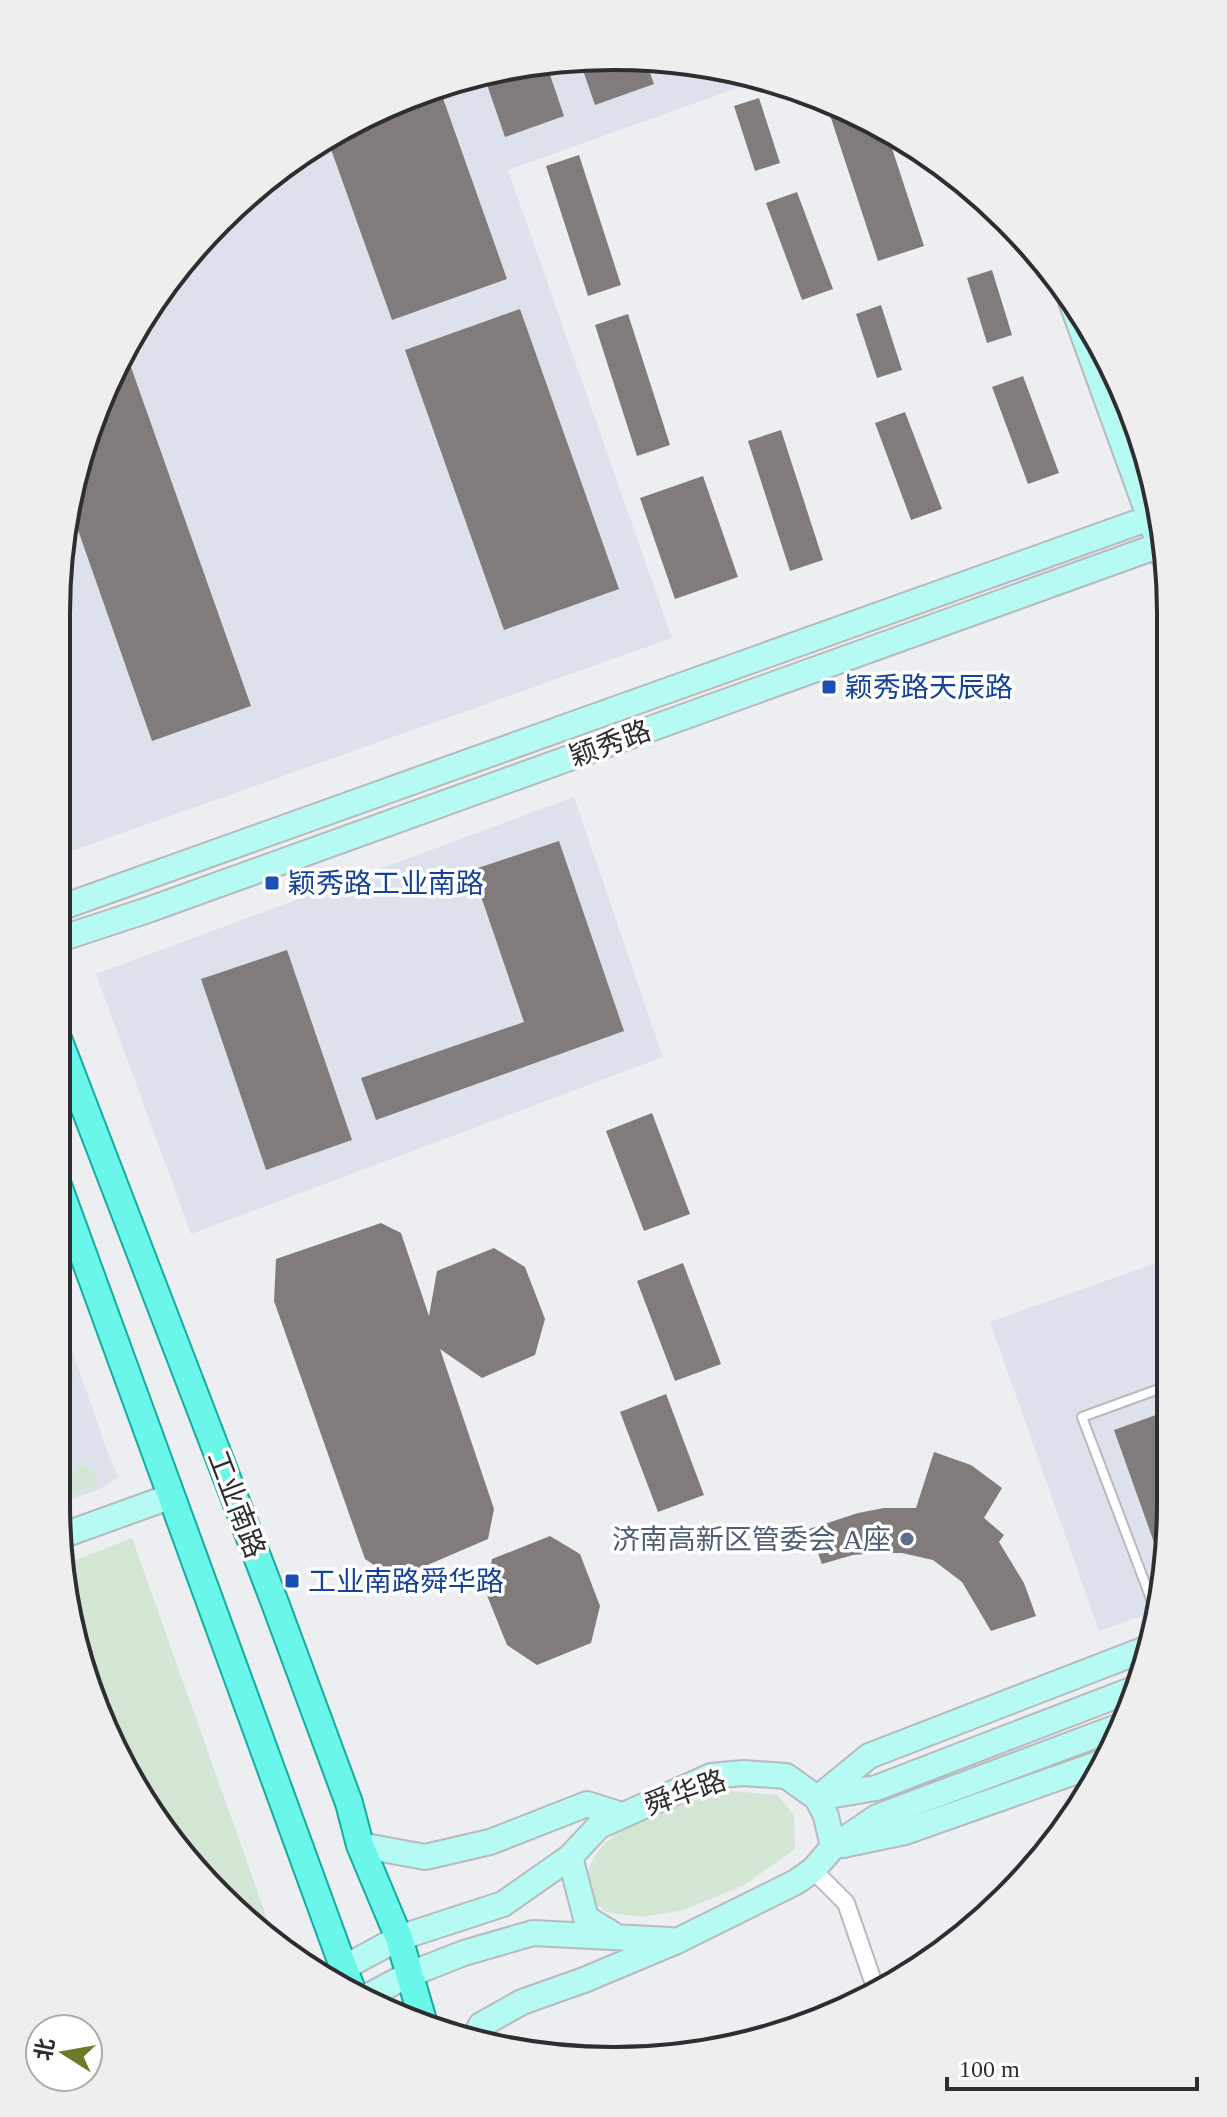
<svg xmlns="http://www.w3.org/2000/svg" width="1227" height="2117" viewBox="0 0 1227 2117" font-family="'Times New Roman','Noto Sans SC',serif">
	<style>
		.built { fill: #dce1ec }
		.green { fill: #d3e6d4 }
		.building { fill: #817c7b }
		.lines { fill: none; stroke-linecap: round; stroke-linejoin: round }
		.lane-casing { stroke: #b8babe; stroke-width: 12 }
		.street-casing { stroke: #b8babe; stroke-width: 20 }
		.secondary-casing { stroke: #b8babe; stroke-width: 28 }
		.primary-casing { stroke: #15ad9f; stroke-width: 30 }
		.lane { stroke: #fff; stroke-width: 8 }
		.street { stroke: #fff; stroke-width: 16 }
		.secondary { stroke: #b5fbf4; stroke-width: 24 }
		.primary { stroke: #6af7e9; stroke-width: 26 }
		.transit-dot { fill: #1a4fb4; stroke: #fff; stroke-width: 3 }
		.service-dot { fill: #5c6f8a; stroke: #fff; stroke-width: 3 }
		.labels { text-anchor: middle; stroke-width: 7; stroke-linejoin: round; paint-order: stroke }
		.transit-label { font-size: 28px; fill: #164399; stroke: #fff; text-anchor: start }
		.street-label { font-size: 28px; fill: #2e2e30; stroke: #fff }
		.service-label { font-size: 28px; fill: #4e5e75; stroke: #fff; text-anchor: end }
		.rim { fill: none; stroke: #2e2e30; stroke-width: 4 }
	</style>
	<rect width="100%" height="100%" fill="#eceef2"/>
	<path class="built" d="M 613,56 L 722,67 L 762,79 L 508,170 L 672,638 L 63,854 L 57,838 L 57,577 L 85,435 L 150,304 L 219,220 L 303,150 L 400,99 L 504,67 Z
		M 574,797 L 663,1057 L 191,1234 L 96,974 Z
		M 1170,1258 L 1170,1540 L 1156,1611 L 1099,1631 L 990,1322 Z
		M 56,1304 L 110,1459 L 119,1477 L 98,1490 L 56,1505 Z
		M 837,2008 L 793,2031 L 681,2053 Z"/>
	<path class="green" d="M 59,1347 L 65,1348 L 75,1380 L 69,1391 L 65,1392 L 56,1387 L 60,1370 L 56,1349 Z
		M 84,1465 L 97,1474 L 98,1486 L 73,1493 L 65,1486 L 78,1467 Z
		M 132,1538 L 268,1921 L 258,1924 L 171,1843 L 85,1682 L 66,1564 Z
		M 732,1791 L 777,1795 L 794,1815 L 795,1849 L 746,1884 L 684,1910 L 641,1917 L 606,1912 L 589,1897 C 588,1889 586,1880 588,1873 C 601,1820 686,1802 732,1791 Z"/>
	<path class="building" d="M 613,56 L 645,59 L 654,84 L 595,105 L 579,59 Z
		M 546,63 L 564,116 L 505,137 L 483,73 L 504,67 Z
		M 439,87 L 507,279 L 392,320 L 327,138 L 400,99 Z
		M 824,97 L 886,130 L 924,246 L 878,261 Z
		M 759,98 L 780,163 L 755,171 L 734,106 Z
		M 579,155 L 621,285 L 588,296 L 546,166 Z
		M 797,192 L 833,289 L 802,300 L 766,203 Z
		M 992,270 L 1012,335 L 987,343 L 967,278 Z
		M 881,305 L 902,370 L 877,378 L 856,314 Z
		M 520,309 L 619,589 L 504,630 L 405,350 Z
		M 628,314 L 670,445 L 637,456 L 595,325 Z
		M 126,353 L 251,706 L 152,741 L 71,510 L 85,435 Z
		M 1023,376 L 1059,473 L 1028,484 L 992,387 Z
		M 905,412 L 942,509 L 911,520 L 875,423 Z
		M 781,430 L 823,560 L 790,571 L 748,441 Z
		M 703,476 L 738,577 L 675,599 L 640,498 Z
		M 559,841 L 624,1031 L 376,1120 L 361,1078 L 524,1022 L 472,870 Z
		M 287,950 L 352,1140 L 266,1170 L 201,979 Z
		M 652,1113 L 690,1214 L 644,1231 L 606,1131 Z
		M 381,1223 L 401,1233 L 429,1316 L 437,1271 L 494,1248 L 525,1267 L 545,1319 L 535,1355 L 482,1378 L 440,1349 L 494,1509 L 488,1539 L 395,1579 L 365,1559 L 274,1301 L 276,1259 Z
		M 683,1263 L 721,1364 L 675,1381 L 637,1281 Z
		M 666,1394 L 704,1495 L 658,1512 L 620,1412 Z
		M 1170,1410 L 1170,1540 L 1169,1544 L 1156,1548 L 1114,1430 Z
		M 934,1452 L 971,1465 L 1002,1488 L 984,1518 L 1004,1535 L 999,1542 L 1024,1583 L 1036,1616 L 991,1631 L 962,1582 L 933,1560 L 902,1553 L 877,1553 L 853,1555 L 822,1564 L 809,1529 L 858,1513 L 884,1508 L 916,1508 Z
		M 550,1536 L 580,1554 L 600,1606 L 591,1643 L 537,1665 L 507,1645 L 486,1593 L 492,1559 Z"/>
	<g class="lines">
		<defs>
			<path id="lane" d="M 1156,1612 L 1082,1417 L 1170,1385"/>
			<path id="street" d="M 813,1870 L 846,1903 L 875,1987"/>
			<path id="secondary" d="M 1071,301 L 1169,571
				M 57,909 L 1158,515
				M 57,940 L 148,910 L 1163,544
				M 61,1536 L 172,1496
				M 819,1797 L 869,1756 L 1148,1648
				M 817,1798 L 826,1816 L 833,1847
				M 360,1845 L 425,1857 L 490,1842 L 587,1804 L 622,1815
				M 843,1845 L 905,1832 L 1103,1762
				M 570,1857 L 586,1918 L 614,1935
				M 345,1967 L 399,1938 L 503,1904 L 570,1857 L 599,1826 L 711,1776 L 743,1773 L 786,1776 L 817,1798 L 876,1788 L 1139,1687
				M 368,1996 L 408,1975 L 464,1953 L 533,1933 L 670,1940
				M 472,2042 L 481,2025 L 522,2002 L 584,1980 L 677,1941 L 796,1882 L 813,1870 L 833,1847 L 877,1817 L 1120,1726"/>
			<path id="primary" d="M 57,1036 L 275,1603 L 349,1803 L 360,1845 L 399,1938 L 423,2021
				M 56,1180 L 351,1988"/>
		</defs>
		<use href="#lane" class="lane-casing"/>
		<use href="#street" class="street-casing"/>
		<use href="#secondary" class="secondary-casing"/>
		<use href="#primary" class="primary-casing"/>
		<use href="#lane" class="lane"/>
		<use href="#street" class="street"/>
		<use href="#secondary" class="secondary"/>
		<use href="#primary" class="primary"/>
	</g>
	<g class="transit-dot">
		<rect x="821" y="679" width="16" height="16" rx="4"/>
		<rect x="264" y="875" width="16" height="16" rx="4"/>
		<rect x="284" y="1573" width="16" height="16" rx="4"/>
	</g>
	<circle class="service-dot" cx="907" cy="1539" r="8"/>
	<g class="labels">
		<g class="transit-label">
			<text x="845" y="697">颖秀路天辰路</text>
			<text x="288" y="893">颖秀路工业南路</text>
			<text x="308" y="1591">工业南路舜华路</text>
		</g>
		<g class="street-label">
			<text transform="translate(610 743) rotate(-20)" y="10">颖秀路</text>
			<text transform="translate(237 1504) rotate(69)" y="10">工业南路</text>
			<text transform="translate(685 1792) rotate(-19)" y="10">舜华路</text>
		</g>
		<g class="service-label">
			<text x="891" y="1549">济南高新区管委会 A座</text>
		</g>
	</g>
	<path d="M0 0H1227V2117H0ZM613 70H614A543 543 0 0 1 1157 613V1504A543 543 0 0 1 614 2047H613A543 543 0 0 1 70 1504V613A543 543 0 0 1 613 70Z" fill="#eee" fill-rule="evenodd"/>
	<path class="rim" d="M613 70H614A543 543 0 0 1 1157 613V1504A543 543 0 0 1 614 2047H613A543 543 0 0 1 70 1504V613A543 543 0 0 1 613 70Z"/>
	<g transform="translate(64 2053) rotate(281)"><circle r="38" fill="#ffffff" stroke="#ababac" stroke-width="2"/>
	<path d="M0-6L14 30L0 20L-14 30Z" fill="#6f7a26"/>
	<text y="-12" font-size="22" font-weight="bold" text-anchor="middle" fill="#2e2e30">北</text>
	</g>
	<path d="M947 2077v12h250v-12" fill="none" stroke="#2e2e30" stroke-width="4"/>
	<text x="959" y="2077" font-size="24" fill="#2e2e30" stroke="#ffffff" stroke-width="6" paint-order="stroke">100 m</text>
</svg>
